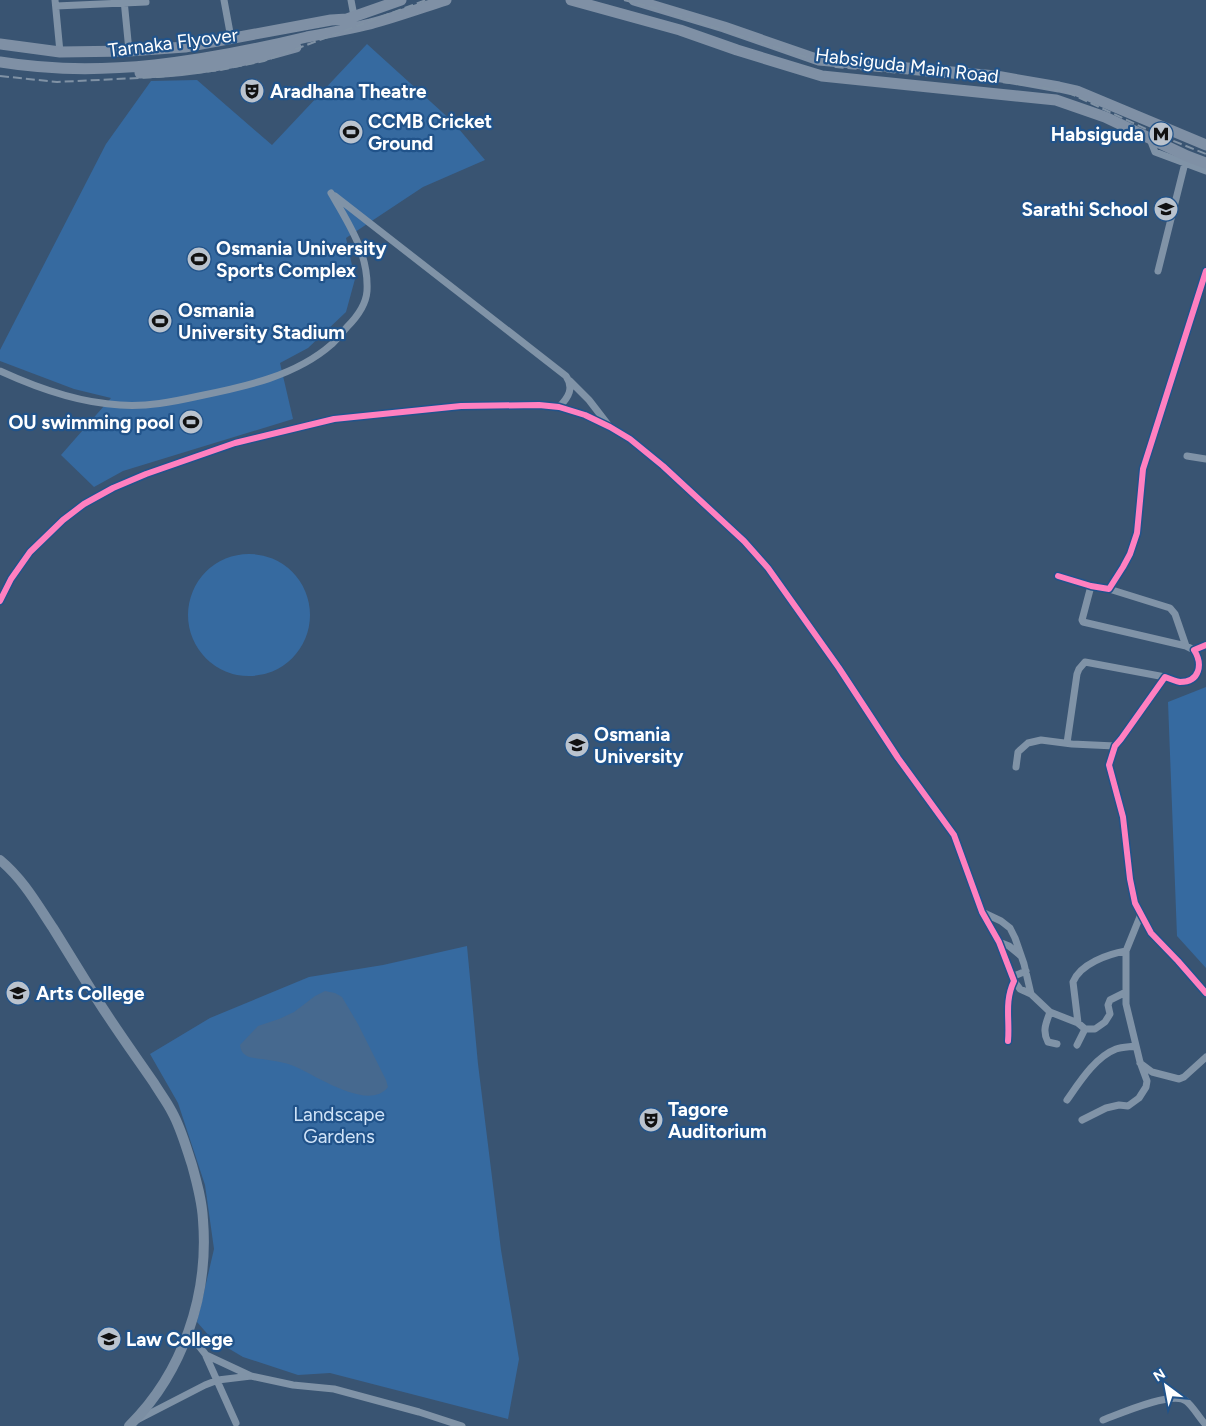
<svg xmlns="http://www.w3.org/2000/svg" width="1206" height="1426" viewBox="0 0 1206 1426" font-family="Figtree,sans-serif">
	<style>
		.green { fill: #366aa0 }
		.water { fill: #46698f }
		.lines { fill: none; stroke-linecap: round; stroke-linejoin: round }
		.minor { stroke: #8093a7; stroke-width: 7 }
		.secondary { stroke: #7b8ea3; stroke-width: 10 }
		.primary { stroke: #7f90a5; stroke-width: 11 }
		.rail { stroke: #8092a5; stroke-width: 2; stroke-dasharray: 9 4; stroke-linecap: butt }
		.cycleway-casing { stroke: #21538a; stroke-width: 9 }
		.cycleway { stroke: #ff80c0; stroke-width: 6 }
		.labels { text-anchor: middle; stroke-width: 4.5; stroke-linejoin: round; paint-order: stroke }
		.street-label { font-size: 19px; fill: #fff; stroke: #21538a }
		.poi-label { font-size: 19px; font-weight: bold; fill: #fff; stroke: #21538a; text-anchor: start }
		.park-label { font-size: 19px; fill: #d1e4f8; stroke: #21538a }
	</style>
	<rect width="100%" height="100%" fill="#395472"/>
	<path class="green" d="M 367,44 L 453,122 L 485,160 L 423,187 L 346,238 L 355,279 L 346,312 L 308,348 L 280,363 L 293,419 L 123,471 L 94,487 L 61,455 L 111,398 L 74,389 L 0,361 L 0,350 L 106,144 L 151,81 L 197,80 L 272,145 Z
		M188 615a61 61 0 1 1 122 0a61 61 0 1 1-122 0Z
		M 1206,687 L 1206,968 L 1177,936 L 1168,702 Z
		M 467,946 L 478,1064 L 501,1250 L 519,1359 L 508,1419 L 330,1373 L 298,1375 L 243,1357 L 211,1338 L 197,1322 L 214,1249 L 205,1185 L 178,1103 L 150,1054 L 210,1018 L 309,977 L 383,965 Z"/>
	<path class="water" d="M 325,991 L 335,993 L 342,997 L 358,1024 L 386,1080 L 388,1087 C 368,1113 313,1073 291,1065 C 278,1060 263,1060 249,1057 C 243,1054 241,1052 240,1045 L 258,1026 L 279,1019 L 294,1012 L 315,996 Z"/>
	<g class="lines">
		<path class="minor" d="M 55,0 L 60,52
			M 124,0 L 129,51
			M 224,0 L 231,38
			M 351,0 L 354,16
			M 56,6 L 146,2
			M 1150,139 L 1155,152 L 1206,171
			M 335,196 L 566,376 C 574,388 569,397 559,407
			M 1158,271 L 1185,163
			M 0,371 C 37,388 79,403 120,405 C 147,407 172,402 199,396 C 244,387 296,376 332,344 C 337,339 342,333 347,327 C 356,318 366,305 367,291 C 369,254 349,224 331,193
			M 570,381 L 589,400 L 609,426
			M 1187,456 L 1206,459
			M 1058,576 L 1091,586 L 1109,589 L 1123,567 L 1130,554 L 1137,533 L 1143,469 L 1206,271
			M 1091,586 L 1082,620 L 1083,622 L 1186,646 L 1194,650
			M 1109,589 L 1170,608 L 1175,614 L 1186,646
			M 0,601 L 11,579 L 30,552 L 63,520 L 84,504 L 113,488 L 146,474 L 235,443 L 334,419 L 461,406 L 539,405 L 559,407 L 585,415 L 610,427 L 630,439 L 663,466 L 744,541 L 768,568 L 839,668 L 898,758 L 954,835 L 982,912 L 999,942 L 1014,981 C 1004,1002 1010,1020 1008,1041
			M 1206,645 L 1194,650 C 1203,664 1200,682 1180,682 C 1175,681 1170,679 1165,677 L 1121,739 L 1115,746 L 1109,765 L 1123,817 L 1130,879 L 1135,903 L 1151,933 L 1178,961 L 1206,993
			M 1067,743 L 1077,674 L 1079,669 L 1085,662 L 1165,677
			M 1016,767 L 1018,752 L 1028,743 L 1041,740 L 1072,744 L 1115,746
			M 982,912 L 1001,921 L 1010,928 L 1015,938 L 1024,964 L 1031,994 L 1050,1012 L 1078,1023 L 1085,1029 L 1095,1029 L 1105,1022 L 1110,1014 L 1108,1005 L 1110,1000 L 1126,992 L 1126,1004 L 1140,1062 L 1147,1081 L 1146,1087 L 1139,1098 L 1128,1106 L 1119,1105 L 1106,1108 L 1082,1120
			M 999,942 L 1009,946 L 1021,956
			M 1126,951 L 1126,992
			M 1012,977 L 1026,971
			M 1014,981 L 1020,989 L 1031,994
			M 1050,1012 C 1046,1023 1042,1031 1048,1042 L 1057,1044
			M 1078,1023 L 1073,982 C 1080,964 1108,954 1126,951 L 1141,914
			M 1077,1045 L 1085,1029
			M 1140,1063 L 1152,1072 L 1179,1079 L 1184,1077 L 1206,1057
			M 1067,1100 C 1079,1083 1095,1057 1116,1049 C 1122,1047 1130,1047 1136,1046
			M 189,1333 L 206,1355 L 251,1376
			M 206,1356 L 236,1423
			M 137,1420 L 205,1385 L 218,1380 L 251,1376 L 293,1385 L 334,1389 L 419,1412 L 462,1426
			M 1103,1420 C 1119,1414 1173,1390 1186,1401 C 1193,1406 1199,1418 1206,1425"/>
		<path class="secondary" d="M 0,860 C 23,879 37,904 53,928 C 67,951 81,973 95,996 C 113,1025 134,1054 154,1083 C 160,1093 167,1102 172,1112 C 181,1128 186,1147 192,1165 C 197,1183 202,1201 203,1220 C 209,1295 183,1373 129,1426"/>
		<path class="primary" d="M 571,0 L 680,30 L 737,50 L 822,76 L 1056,100 L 1105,117 L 1187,156 L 1206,163
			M 634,0 L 724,27 L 819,60 L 996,76 L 1059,87 L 1077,91 L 1206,145
			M 0,44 L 60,52 L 129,51 L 185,47 L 331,20 L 347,19 L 401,0
			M 0,62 C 103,79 207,61 307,37 C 328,33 349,29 370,24 C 396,17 421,8 446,0
			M 140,73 C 193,72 245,62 296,47"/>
		<path class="rail" d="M 624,0 L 651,7 L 836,67 L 1011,83 L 1065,91 L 1161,136 L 1206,154
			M 0,76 L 57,82 L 158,77 L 220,70 L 264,61 L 426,0"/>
		<defs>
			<path id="cycleway" d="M 1058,576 L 1091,586 L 1109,589 L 1123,567 L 1130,554 L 1137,533 L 1143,469 L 1206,271
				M 0,601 L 11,579 L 30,552 L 63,520 L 84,504 L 113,488 L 146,474 L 235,443 L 334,419 L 461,406 L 539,405 L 559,407 L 585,415 L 610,427 L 630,439 L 663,466 L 744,541 L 768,568 L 839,668 L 898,758 L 954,835 L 982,912 L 999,942 L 1014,981 C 1004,1002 1010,1020 1008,1041
				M 1206,645 L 1194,650 C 1203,664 1200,682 1180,682 C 1175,681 1170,679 1165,677 L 1121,739 L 1115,746 L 1109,765 L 1123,817 L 1130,879 L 1135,903 L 1151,933 L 1178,961 L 1206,993"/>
		</defs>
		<use href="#cycleway" class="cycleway-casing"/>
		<use href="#cycleway" class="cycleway"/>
	</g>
	<defs>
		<symbol id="theatre-disc" viewBox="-11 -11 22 22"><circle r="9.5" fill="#bac3ce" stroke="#21538a"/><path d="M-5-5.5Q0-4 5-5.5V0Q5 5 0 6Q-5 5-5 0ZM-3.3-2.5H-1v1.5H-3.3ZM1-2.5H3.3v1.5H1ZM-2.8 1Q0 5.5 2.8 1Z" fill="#111"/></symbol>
		<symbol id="stadium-disc" viewBox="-11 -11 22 22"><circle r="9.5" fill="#bac3ce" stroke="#21538a"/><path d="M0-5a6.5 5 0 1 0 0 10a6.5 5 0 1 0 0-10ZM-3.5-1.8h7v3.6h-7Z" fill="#111"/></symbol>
		<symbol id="metro-disc" viewBox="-11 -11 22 22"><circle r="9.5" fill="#bac3ce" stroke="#21538a"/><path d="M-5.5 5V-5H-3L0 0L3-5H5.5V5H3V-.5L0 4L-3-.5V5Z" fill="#111"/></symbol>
		<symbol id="university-disc" viewBox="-11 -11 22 22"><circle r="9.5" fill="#bac3ce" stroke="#21538a"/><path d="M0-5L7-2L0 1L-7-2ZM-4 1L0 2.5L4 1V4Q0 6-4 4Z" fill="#111"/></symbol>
	</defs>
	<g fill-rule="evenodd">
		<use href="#theatre-disc" x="238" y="77" width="28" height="28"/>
		<use href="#stadium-disc" x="337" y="118" width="28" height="28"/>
		<use href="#metro-disc" x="1147" y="120" width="28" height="28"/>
		<use href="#university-disc" x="1152" y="195" width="28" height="28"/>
		<use href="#stadium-disc" x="185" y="245" width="28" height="28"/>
		<use href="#stadium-disc" x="146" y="307" width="28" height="28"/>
		<use href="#stadium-disc" x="177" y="408" width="28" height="28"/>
		<use href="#university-disc" x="563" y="731" width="28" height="28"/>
		<use href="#university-disc" x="4" y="979" width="28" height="28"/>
		<use href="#theatre-disc" x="637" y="1106" width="28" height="28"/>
		<use href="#university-disc" x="95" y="1325" width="28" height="28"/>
	</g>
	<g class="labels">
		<g class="street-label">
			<text transform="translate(173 42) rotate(-7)" y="7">Tarnaka Flyover</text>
			<text transform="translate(907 65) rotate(7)" y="7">Habsiguda Main Road</text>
		</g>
		<g class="poi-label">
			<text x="270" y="98">Aradhana Theatre</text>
			<text x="368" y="128">CCMB Cricket<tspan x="368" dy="22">Ground</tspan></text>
			<text x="1144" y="141" text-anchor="end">Habsiguda</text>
			<text x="1148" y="216" text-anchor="end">Sarathi School</text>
			<text x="216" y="255">Osmania University<tspan x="216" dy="22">Sports Complex</tspan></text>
			<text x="178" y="317">Osmania<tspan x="178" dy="22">University Stadium</tspan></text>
			<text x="174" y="429" text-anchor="end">OU swimming pool</text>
			<text x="594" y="741">Osmania<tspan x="594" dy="22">University</tspan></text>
			<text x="36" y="1000">Arts College</text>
			<text x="668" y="1116">Tagore<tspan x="668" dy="22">Auditorium</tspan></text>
			<text x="126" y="1346">Law College</text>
		</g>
		<g class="park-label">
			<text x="339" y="1121">Landscape<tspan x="339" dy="22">Gardens</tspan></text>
		</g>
	</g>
	<g transform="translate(1166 1386) rotate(328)" stroke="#21538a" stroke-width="4" paint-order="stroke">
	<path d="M0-4L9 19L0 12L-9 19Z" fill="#ffffff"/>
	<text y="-8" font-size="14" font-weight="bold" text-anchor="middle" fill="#ffffff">N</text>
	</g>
</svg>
